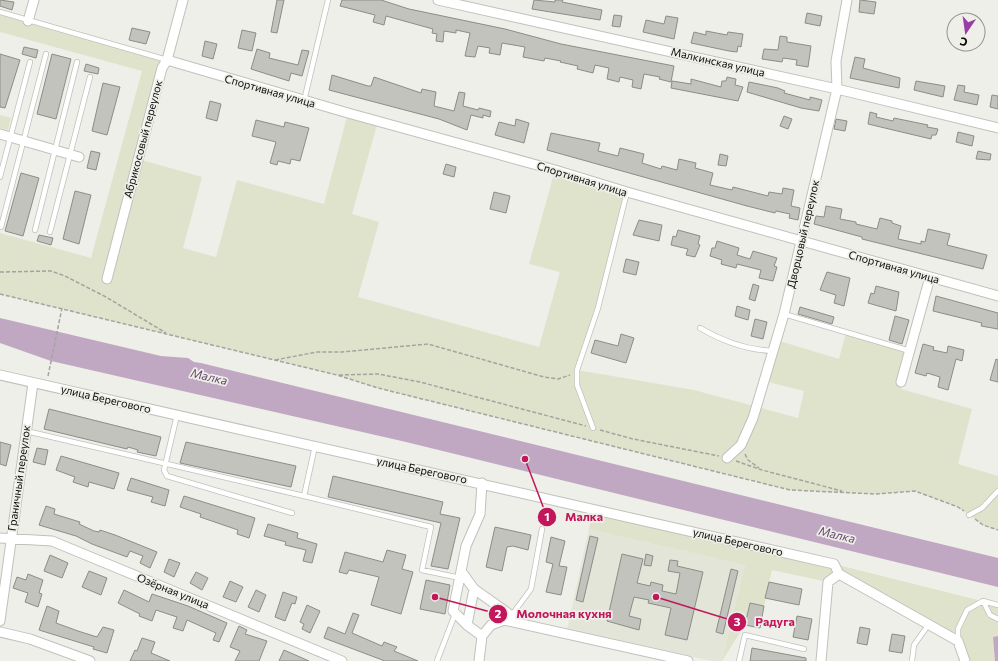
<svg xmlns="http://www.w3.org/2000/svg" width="998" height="661" viewBox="0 0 998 661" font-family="Commissioner,sans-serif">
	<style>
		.built { fill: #e2e5d7 }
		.green { fill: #dfe3cb }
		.water { fill: #c0a8c3 }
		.building { fill: #c2c3bd; stroke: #8c8d88 }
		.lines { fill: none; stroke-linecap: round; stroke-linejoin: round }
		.service-casing { stroke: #c0c1bb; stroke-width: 6 }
		.minor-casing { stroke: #c0c1bb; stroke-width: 11 }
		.path { stroke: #a3a49f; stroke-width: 1.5; stroke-dasharray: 4 2; stroke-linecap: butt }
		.service { stroke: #fff; stroke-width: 4.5 }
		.minor { stroke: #fff; stroke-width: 9 }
		.labels { text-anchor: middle; stroke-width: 3.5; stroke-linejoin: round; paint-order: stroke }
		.street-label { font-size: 11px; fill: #0c0c0a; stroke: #edefe8 }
		.water-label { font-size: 12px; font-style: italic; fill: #69466e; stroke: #edefe8 }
		.leader { fill: none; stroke: #c2185b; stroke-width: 1.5 }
		.callout-dot { fill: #c2185b; stroke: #edefe8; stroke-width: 1.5 }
		.mark-label { font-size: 12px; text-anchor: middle; font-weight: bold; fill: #fff }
		.callout-label { font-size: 12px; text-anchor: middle; font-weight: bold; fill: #c2185b; stroke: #edefe8; stroke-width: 3.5; stroke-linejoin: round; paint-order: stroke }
	</style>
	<rect width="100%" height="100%" fill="#edefe8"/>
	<path class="built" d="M 589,529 L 745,565 L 722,661 L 712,661 L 567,630 Z"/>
	<path class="green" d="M 0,12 L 167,60 L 138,159 L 202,177 L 183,248 L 216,257 L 237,180 L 324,204 L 348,113 L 378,121 L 352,214 L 379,222 L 358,297 L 539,347 L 560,272 L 529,264 L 555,170 L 627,192 L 598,308 L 577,370 L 694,390 L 798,418 L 804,391 L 764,381 L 776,340 L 839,359 L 846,332 L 910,351 L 901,389 L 972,409 L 958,464 L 998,476 L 998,530 L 983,525 L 958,507 L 915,491 L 876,494 L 790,490 L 378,388 L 337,375 L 0,294 L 0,233 L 91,258 L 142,71 L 0,32 Z
		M 0,115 L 11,118 L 8,130 L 0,128 Z
		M 593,508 L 834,564 L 998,605 L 998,636 L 993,637 L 995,661 L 965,661 L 958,641 L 839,574 L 828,582 L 772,570 L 764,606 L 750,603 L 745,625 L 722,661 L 745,565 L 589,529 Z"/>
	<path class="water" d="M 0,318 L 161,356 L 188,358 L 194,362 L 201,363 L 998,558 L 998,587 L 406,442 L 51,361 L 0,343 Z
		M 998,636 L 998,661 L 995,661 L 993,637 Z"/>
	<path class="building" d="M 0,0 L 14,2 L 12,10 L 0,6 Z
		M 277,0 L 284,0 L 277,33 L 271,32 Z
		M 342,0 L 381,0 L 409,9 L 505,29 L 561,44 L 674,66 L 671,82 L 659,79 L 660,77 L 644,74 L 641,89 L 632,87 L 633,80 L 620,77 L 619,82 L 607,79 L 609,68 L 595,65 L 593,73 L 577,69 L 578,66 L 560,62 L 561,61 L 545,58 L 544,61 L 523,57 L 525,47 L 502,43 L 500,55 L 489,53 L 490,48 L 478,46 L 475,57 L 465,56 L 470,33 L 456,30 L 456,33 L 444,31 L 443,42 L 436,41 L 437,34 L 432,33 L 433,29 L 386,16 L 384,25 L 373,22 L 375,15 L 340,6 Z
		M 534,0 L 555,2 L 555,0 L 563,0 L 562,2 L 602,10 L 600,20 L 532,9 Z
		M 860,0 L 876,2 L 874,14 L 859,12 Z
		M 807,13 L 822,16 L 820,26 L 805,23 Z
		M 614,15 L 622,16 L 620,27 L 612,26 Z
		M 666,16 L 678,18 L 674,39 L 643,32 L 646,20 L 664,24 Z
		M 132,28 L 150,32 L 146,44 L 129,40 Z
		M 242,30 L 256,33 L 252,51 L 238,48 Z
		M 706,31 L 727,35 L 728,32 L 743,34 L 741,47 L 738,46 L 737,52 L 729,51 L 691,43 L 694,32 L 706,35 Z
		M 780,36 L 787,37 L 787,42 L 811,46 L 808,67 L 796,65 L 797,60 L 783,58 L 782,62 L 762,59 L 764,49 L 778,50 Z
		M 205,41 L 217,44 L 213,59 L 202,56 Z
		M 24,47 L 38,50 L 36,58 L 22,54 Z
		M 257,49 L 270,53 L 269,58 L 298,65 L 302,50 L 309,51 L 302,76 L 291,73 L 289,81 L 251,69 Z
		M 0,54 L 20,60 L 5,108 L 0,107 Z
		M 52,54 L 71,59 L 56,119 L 37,114 Z
		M 855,57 L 865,59 L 863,68 L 900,78 L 899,88 L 850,78 Z
		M 86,64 L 99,68 L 98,74 L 84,71 Z
		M 332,75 L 368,86 L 371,86 L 374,77 L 421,93 L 422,89 L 436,92 L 434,106 L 454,111 L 459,92 L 465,93 L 463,106 L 478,110 L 479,108 L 491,111 L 490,117 L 483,115 L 483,118 L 471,115 L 467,130 L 439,119 L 329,90 Z
		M 727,77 L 736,79 L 735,85 L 743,87 L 738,101 L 671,88 L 672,81 L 691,84 L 691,79 L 721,87 L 722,81 L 726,81 Z
		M 916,81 L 945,86 L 943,97 L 914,90 Z
		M 749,82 L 778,88 L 785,91 L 784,93 L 810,100 L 810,97 L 822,100 L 819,111 L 801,108 L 747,92 Z
		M 103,83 L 120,87 L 107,135 L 92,131 Z
		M 958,85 L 965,86 L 964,92 L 979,95 L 977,105 L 954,100 Z
		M 992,95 L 998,96 L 998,109 L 990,107 Z
		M 210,101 L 221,104 L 217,121 L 206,118 Z
		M 870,112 L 877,114 L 876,117 L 893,121 L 894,118 L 928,125 L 927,127 L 938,129 L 936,135 L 932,135 L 931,139 L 868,124 Z
		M 784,116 L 792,119 L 788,129 L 780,126 Z
		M 516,119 L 529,123 L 524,143 L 495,135 L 499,122 L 515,126 Z
		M 836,119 L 847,121 L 845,131 L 834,129 Z
		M 256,120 L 284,127 L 285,122 L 309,128 L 300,161 L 291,159 L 290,164 L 278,161 L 277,165 L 270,163 L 276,142 L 252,136 Z
		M 958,132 L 974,136 L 972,146 L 956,142 Z
		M 551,133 L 600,143 L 598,151 L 618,156 L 620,148 L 644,154 L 642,163 L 661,169 L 662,166 L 677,170 L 679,159 L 696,163 L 695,168 L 713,173 L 710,185 L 732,190 L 733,187 L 768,196 L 769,192 L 782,194 L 783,188 L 794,190 L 791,206 L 800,208 L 798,220 L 789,218 L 790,214 L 776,211 L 775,213 L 747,206 L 547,150 Z
		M 91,151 L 100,153 L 96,170 L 87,168 Z
		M 978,151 L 991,154 L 990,160 L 976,159 Z
		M 720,154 L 728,156 L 726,166 L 718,165 Z
		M 446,164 L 456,167 L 454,177 L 443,174 Z
		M 21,173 L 39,178 L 23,236 L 5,231 Z
		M 75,191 L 91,195 L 79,244 L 63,239 Z
		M 494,192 L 510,196 L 506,213 L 490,209 Z
		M 826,206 L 842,209 L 840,219 L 856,222 L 856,224 L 877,229 L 880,218 L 892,221 L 892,223 L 901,226 L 898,239 L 921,244 L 921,241 L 925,242 L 928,229 L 950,234 L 947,245 L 987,255 L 983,269 L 862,239 L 862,237 L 814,224 L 816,216 L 824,217 Z
		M 639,220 L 662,225 L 659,241 L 633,235 Z
		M 678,230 L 700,236 L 698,244 L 700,245 L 695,257 L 686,255 L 688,249 L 671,245 L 673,236 L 676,237 Z
		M 39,235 L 53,238 L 51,245 L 37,241 Z
		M 717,241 L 739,248 L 737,255 L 750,259 L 753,251 L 777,258 L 774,266 L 777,267 L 773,281 L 759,278 L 761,270 L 737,264 L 736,268 L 721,264 L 722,260 L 710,256 L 712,248 L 715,248 Z
		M 626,259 L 639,262 L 636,275 L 623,272 Z
		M 827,272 L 850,278 L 844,306 L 834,303 L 836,295 L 820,290 Z
		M 753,284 L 759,286 L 755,301 L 749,299 Z
		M 876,286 L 899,292 L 896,311 L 868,303 L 871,293 L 874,294 Z
		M 936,296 L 998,313 L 998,329 L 981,326 L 982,323 L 933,311 Z
		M 737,306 L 750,310 L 748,320 L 735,316 Z
		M 800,307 L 834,317 L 832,324 L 798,314 Z
		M 895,316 L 909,320 L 902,344 L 889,340 Z
		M 755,319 L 767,322 L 763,339 L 751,336 Z
		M 621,334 L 634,338 L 626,363 L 591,353 L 595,340 L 618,346 Z
		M 923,344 L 934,347 L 933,350 L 947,353 L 948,346 L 964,350 L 962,361 L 956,359 L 948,390 L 938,387 L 940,377 L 927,373 L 926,376 L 915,373 Z
		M 996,359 L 998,360 L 998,382 L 990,380 Z
		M 49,409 L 161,437 L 156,456 L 137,452 L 138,450 L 128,447 L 127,449 L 44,429 Z
		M 0,442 L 11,445 L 6,466 L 0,464 Z
		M 186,442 L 296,466 L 291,487 L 180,463 Z
		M 37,448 L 48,450 L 45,465 L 33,462 Z
		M 61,456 L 119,473 L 114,489 L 89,482 L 88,487 L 73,482 L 75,477 L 56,470 Z
		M 333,476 L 443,502 L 440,514 L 460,518 L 448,569 L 431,566 L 441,523 L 328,497 Z
		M 131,478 L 169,490 L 165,506 L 151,502 L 153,497 L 127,490 Z
		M 184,496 L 255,518 L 249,538 L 237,534 L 238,530 L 200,517 L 201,514 L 180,507 Z
		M 46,506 L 55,509 L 54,514 L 80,522 L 79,524 L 94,531 L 99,532 L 100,530 L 115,535 L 157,552 L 150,568 L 140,563 L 143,556 L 130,551 L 127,557 L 92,544 L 76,536 L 39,525 Z
		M 268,524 L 298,533 L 297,538 L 317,544 L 312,563 L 303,561 L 306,550 L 285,545 L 286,542 L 264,536 Z
		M 495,527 L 531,535 L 528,550 L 513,546 L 507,547 L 502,571 L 486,567 Z
		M 590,536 L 598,538 L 583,602 L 576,600 Z
		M 551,537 L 565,541 L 559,566 L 567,567 L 561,595 L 546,592 L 553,564 L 546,562 Z
		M 387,550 L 406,555 L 402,569 L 413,572 L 401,614 L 371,605 L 379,577 L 349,570 L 347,574 L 339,572 L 345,552 L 383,562 Z
		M 622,554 L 643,559 L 637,583 L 650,586 L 651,582 L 663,585 L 662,591 L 676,594 L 680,573 L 668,571 L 670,560 L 678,561 L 677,566 L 703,572 L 687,640 L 665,635 L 671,608 L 648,603 L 649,600 L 634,597 L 629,616 L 641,619 L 639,630 L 607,621 Z
		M 646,554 L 653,556 L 651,566 L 644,565 Z
		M 50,555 L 68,563 L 62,578 L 44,571 Z
		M 169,559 L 180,563 L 174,577 L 164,572 Z
		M 731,569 L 738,571 L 723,634 L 716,632 Z
		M 89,571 L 107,578 L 101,595 L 82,587 Z
		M 196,572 L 208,578 L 202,590 L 190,583 Z
		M 28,574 L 43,580 L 39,593 L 42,594 L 38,607 L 25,602 L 28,593 L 13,588 L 17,577 L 26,580 Z
		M 426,580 L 450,585 L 445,614 L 420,609 Z
		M 230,581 L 243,587 L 236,602 L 223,597 Z
		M 769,582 L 802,589 L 799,605 L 765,598 Z
		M 124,590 L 149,602 L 152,594 L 188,606 L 227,623 L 219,642 L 213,640 L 216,633 L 187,620 L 183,631 L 173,628 L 177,617 L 156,610 L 152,621 L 139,616 L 140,614 L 118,603 Z
		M 256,590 L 266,595 L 259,612 L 248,607 Z
		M 283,592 L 297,597 L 295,604 L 292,603 L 285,621 L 275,617 Z
		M 750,603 L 764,606 L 760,628 L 745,625 Z
		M 307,605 L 320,611 L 310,633 L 302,629 L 304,624 L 300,622 Z
		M 47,606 L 59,611 L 56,623 L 78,631 L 97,637 L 103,627 L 114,630 L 107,653 L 93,649 L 94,647 L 39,630 Z
		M 353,613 L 359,615 L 352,633 L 382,646 L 384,642 L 397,647 L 394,651 L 418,661 L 385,661 L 324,638 L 328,627 L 345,634 Z
		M 797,616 L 812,619 L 808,640 L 793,637 Z
		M 239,626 L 247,630 L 245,634 L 267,641 L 259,661 L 235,661 L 240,651 L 230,647 Z
		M 860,627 L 870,629 L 867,645 L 857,643 Z
		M 892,634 L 905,636 L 902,653 L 889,651 Z
		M 142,638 L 155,642 L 151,653 L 170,661 L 130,661 L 135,650 L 137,651 Z
		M 752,648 L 806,658 L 806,661 L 750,661 Z
		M 284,650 L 309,661 L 279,661 Z"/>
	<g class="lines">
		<defs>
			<path id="service" d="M 0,12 L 167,60
				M 304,101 L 328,0
				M 0,177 L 30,62
				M 1,227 L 46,54
				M 35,230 L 77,62
				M 50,232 L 90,77
				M 784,314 L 910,351
				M 700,328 C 722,341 748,350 773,351
				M 177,415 L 164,470 L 167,476 L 292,513
				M 593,428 L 577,385 L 577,370 L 598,308 L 627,192
				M 26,431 L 304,496
				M 315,446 L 304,496 L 431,527 L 422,570 L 460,578
				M 969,515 L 982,508 L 998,491
				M 983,601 L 990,615 L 998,619
				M 511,616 L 531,589 L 542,529
				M 958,641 L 958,629 L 967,610 L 983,601 L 998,605
				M 437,661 L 455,614
				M 739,661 L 745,635 L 804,649
				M 912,661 L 914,645 L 929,624"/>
			<path id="minor" d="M 438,0 L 837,89 L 998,128
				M 28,21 L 34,0
				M 167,60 L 348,113 L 555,170 L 627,192 L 998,296
				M 0,134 L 79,157
				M 107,279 L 162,68 L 167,60 L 183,0
				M 0,375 L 834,564 L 839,574
				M 901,382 L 930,277
				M 727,458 L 741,445 L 753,418 L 773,351 L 784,314 L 837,89 L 836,61 L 847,0
				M 482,483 L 480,514 L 466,546 L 461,571 L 474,589 L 519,621
				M 0,538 L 52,541 L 342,661
				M 461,571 L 453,611 L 467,625
				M 839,574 L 958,641 L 965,661
				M 474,589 L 467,625 L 482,636
				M 0,621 L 33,383
				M 0,632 L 30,639 L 90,661
				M 482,636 L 491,625 L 504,620 L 688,661
				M 479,661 L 482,636
				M 821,661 L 828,582 L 839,574"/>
		</defs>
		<use href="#service" class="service-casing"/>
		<use href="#minor" class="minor-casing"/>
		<path class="path" d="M 0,272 L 51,271 L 65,276 L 106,297 L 166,333
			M 0,294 L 337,375 L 378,388 L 790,490 L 876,494 L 915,491 L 958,507 L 964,511
			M 275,360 L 317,352 L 342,352 L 428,344 L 544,377 L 558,379 L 570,375
			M 339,375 L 378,374 L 420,382 L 586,426
			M 48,376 L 62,308
			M 600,430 L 633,439 L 719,456
			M 745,454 L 748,460 L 759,468
			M 736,461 L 762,470 L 842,491
			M 975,519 L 983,525 L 998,530"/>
		<use href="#service" class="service"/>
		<use href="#minor" class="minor"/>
	</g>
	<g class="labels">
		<g class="street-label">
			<text transform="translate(718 62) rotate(13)" y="4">Малкинская улица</text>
			<text transform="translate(270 91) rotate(16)" y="4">Спортивная улица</text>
			<text transform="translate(143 139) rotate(-75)" y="4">Абрикосовый переулок</text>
			<text transform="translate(582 179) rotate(17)" y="4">Спортивная улица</text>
			<text transform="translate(803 234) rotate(-77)" y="4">Дворцовый переулок</text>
			<text transform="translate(894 267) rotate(16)" y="4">Спортивная улица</text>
			<text transform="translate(106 399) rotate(13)" y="4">улица Берегового</text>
			<text transform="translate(422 470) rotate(12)" y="4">улица Берегового</text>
			<text transform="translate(19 478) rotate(-82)" y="4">Граничный переулок</text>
			<text transform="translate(738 542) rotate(13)" y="4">улица Берегового</text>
			<text transform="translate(173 591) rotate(22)" y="4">Озёрная улица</text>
		</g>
		<g class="water-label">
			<text transform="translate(209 377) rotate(13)" y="4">Малка</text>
			<text transform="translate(837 535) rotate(14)" y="4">Малка</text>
		</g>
	</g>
	<path class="leader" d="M525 459L547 517M435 597L498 614M656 597L737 622"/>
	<g class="callout-dot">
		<circle cx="525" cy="459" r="4"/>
		<circle cx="435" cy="597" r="4"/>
		<circle cx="656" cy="597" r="4"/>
		<circle cx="547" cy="517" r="10"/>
		<circle cx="498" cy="614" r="10"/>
		<circle cx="737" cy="622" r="10"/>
	</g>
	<g class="mark-label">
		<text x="547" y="521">1</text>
		<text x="498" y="618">2</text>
		<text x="737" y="626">3</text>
	</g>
	<g class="callout-label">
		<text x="584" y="521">Малка</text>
		<text x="564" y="618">Молочная кухня</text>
		<text x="775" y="626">Радуга</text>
	</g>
	<g transform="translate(966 32) rotate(193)"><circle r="19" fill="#edefe8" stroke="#93948f"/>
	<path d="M0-3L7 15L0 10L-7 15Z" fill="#9a3da7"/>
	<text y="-6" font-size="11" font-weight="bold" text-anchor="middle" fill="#0c0c0a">С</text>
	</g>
</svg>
